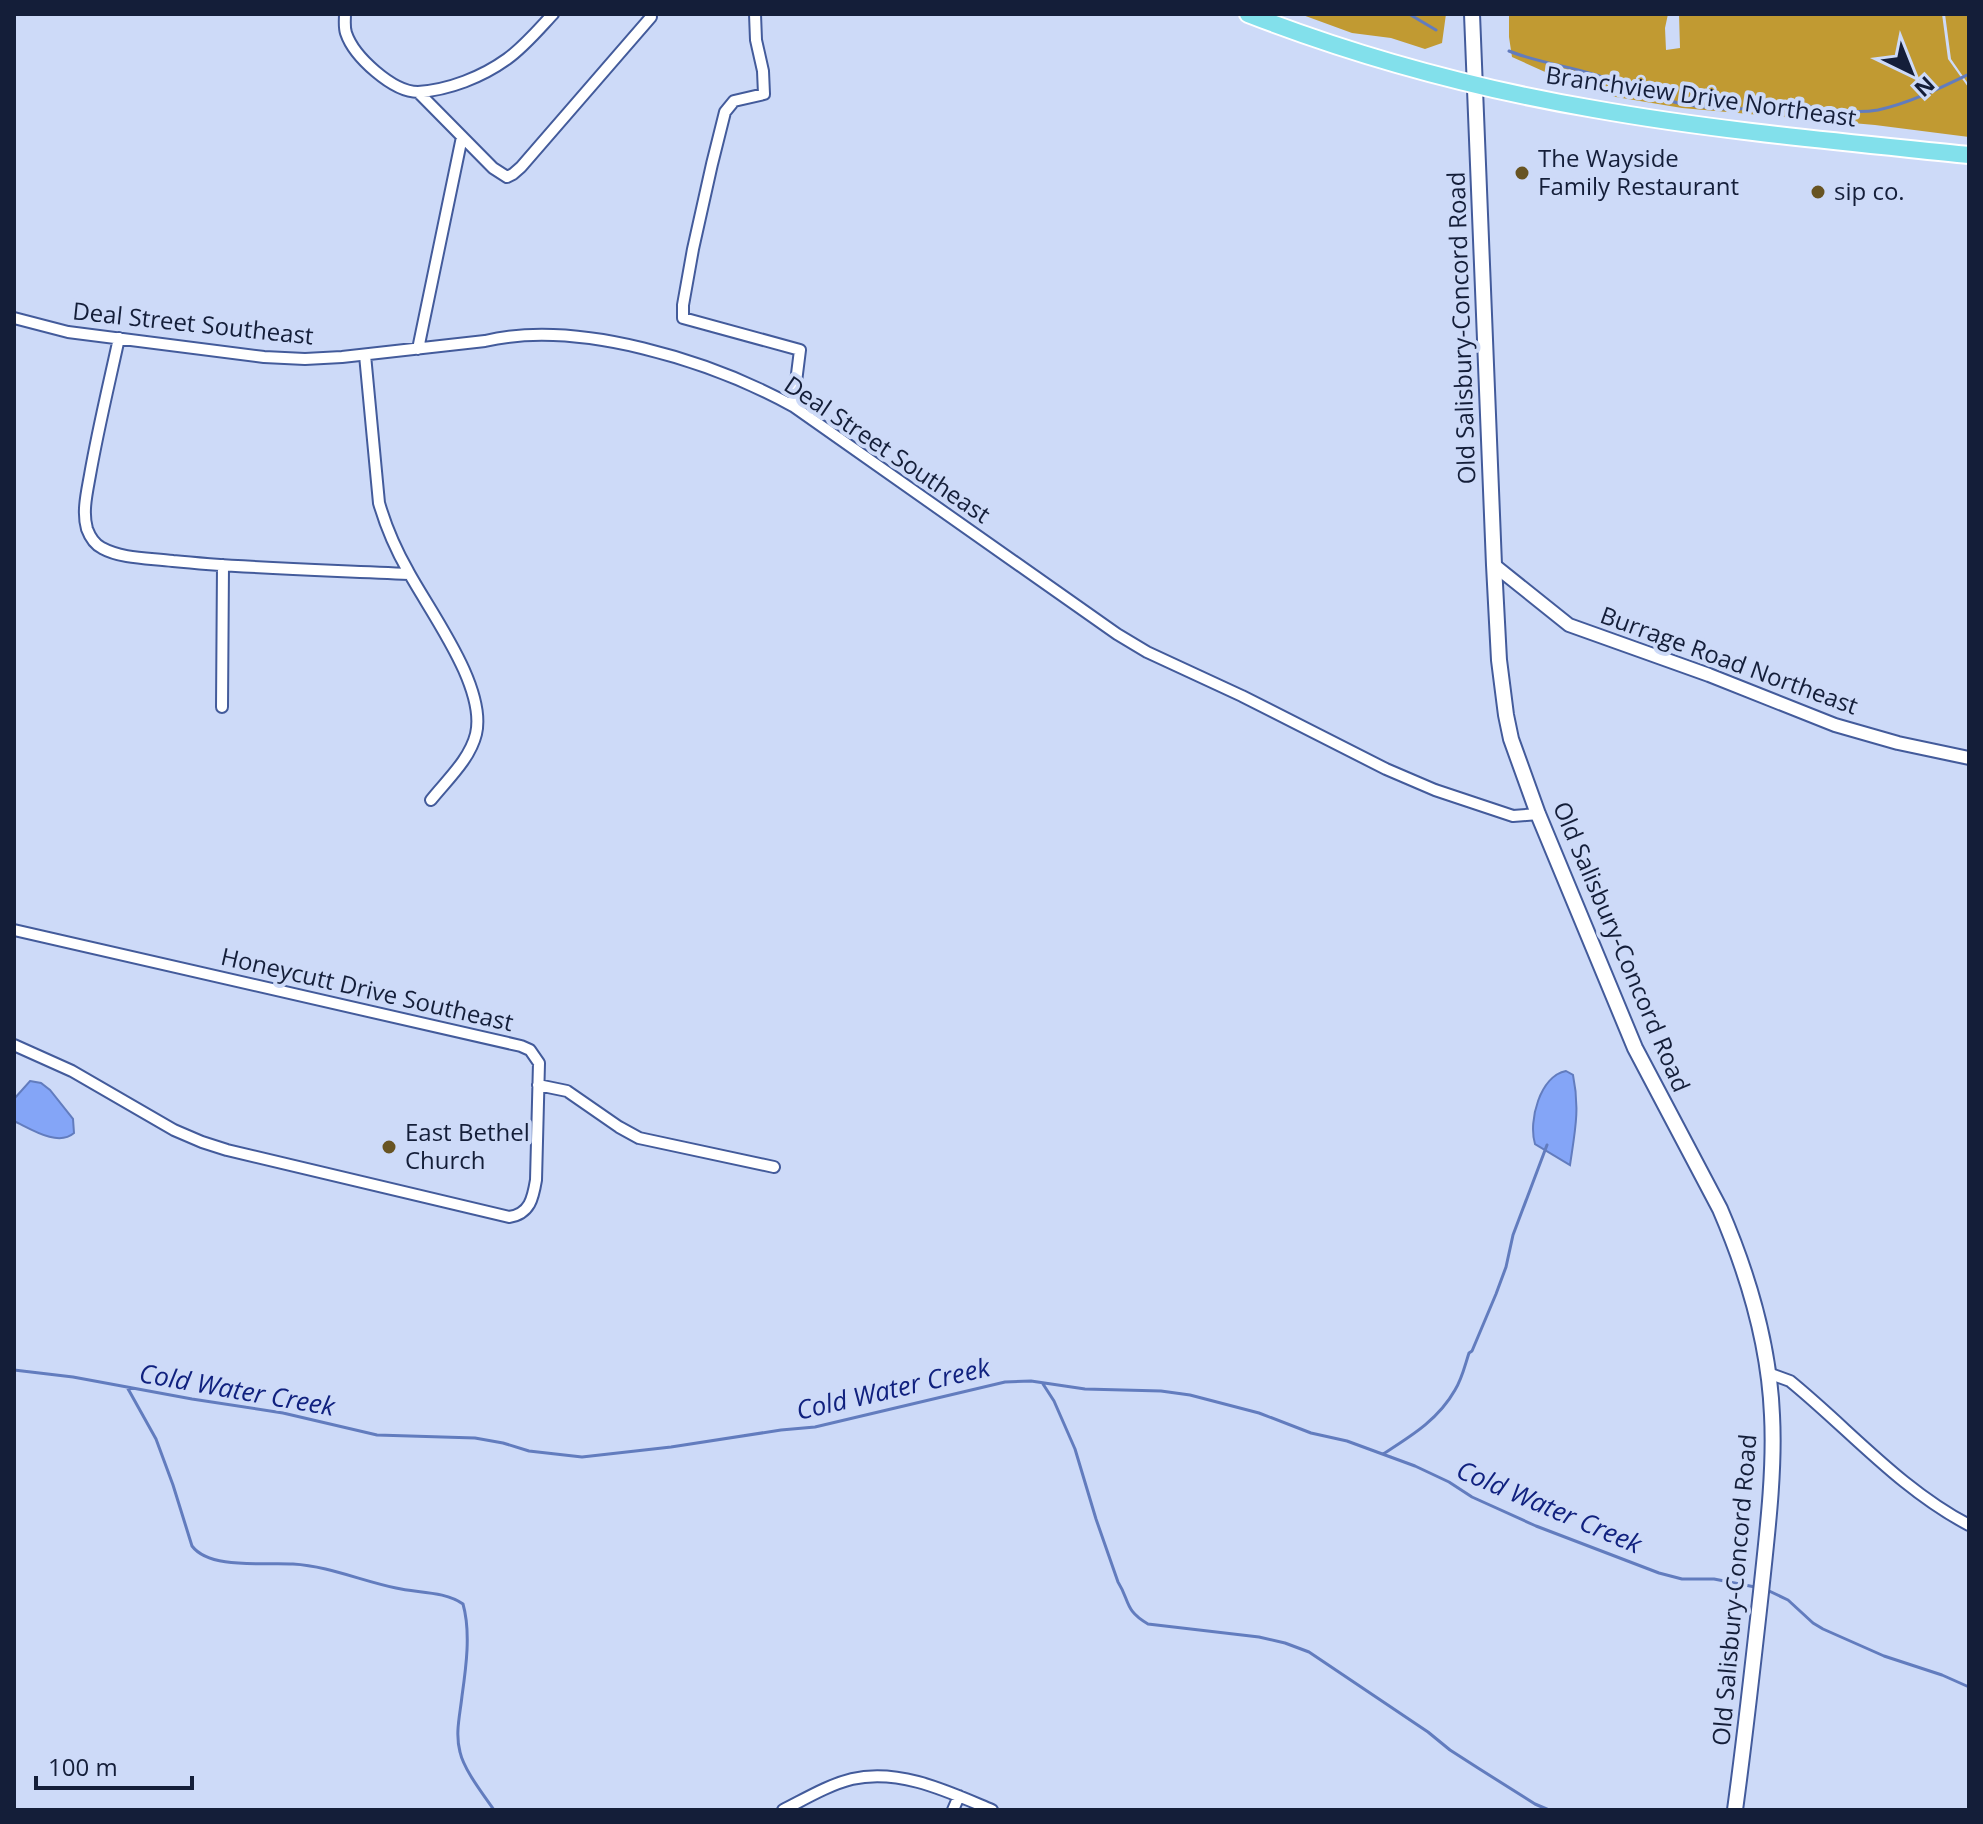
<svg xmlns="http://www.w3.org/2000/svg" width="1983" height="1824" viewBox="0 0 1983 1824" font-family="'Open Sans',sans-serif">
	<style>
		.forest { fill: #c19a32 }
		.water { fill: #84a5f7; stroke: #627cbe; stroke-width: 2 }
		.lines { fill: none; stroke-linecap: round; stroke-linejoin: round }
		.stream { stroke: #627cbe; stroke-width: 3 }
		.minor-casing { stroke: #435b9b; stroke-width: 14 }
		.tertiary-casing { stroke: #435b9b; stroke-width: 16 }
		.secondary-casing { stroke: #435b9b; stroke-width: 18 }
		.primary-casing { stroke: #fff; stroke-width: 20 }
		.minor { stroke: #fff; stroke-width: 10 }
		.tertiary { stroke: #fff; stroke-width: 12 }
		.secondary { stroke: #fff; stroke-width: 14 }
		.primary { stroke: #82e0eb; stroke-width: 16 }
		.poi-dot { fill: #685422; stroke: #cddaf8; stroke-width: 3 }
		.labels { text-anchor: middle; stroke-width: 8; stroke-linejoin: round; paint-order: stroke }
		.street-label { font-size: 24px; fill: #141e39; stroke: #cddaf8 }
		.poi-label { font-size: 24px; fill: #141e39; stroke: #cddaf8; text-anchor: start }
		.water-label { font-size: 26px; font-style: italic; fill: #10217f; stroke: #cddaf8 }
	</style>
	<rect width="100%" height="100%" fill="#cddaf8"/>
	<path class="forest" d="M 1300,14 L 1446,14 L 1442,43 L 1425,49 L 1391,38 L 1352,33 Z
		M 1509,14 L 1668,14 L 1665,28 L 1666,50 L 1680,48 L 1679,14 L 1942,14 L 1948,59 L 1968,87 L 1969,137 L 1875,125 L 1682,108 L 1616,97 L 1574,85 L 1512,57 L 1509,37 Z
		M 1945,14 L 1969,14 L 1969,85 L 1951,59 Z"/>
	<path class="water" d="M 1566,1071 L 1573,1075 C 1580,1109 1575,1131 1570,1165 L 1535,1144 C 1528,1121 1540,1076 1566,1071 Z
		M 30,1081 L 41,1083 L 50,1090 L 73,1119 L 74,1133 C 58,1147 31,1129 14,1121 L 14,1099 Z"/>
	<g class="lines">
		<path class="stream" d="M 1409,14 L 1436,30
			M 1509,51 C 1536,62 1568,66 1596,75 C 1628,85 1656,100 1689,105 C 1705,107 1722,110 1738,109 C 1756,108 1774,104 1793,105 C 1821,107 1850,115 1878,110 C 1910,103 1940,88 1969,74
			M 14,1370 L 73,1377 L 192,1399 L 283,1413 L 377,1435 L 475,1438 L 503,1443 L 529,1451 L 582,1457 L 671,1447 L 781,1430 L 815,1427 L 1005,1382 L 1031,1381 L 1085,1389 L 1161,1391 L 1190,1395 L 1259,1413 L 1311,1433 L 1347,1441 L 1415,1466 L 1449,1482 L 1472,1497 L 1536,1526 L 1659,1573 L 1682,1579 L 1714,1579 L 1755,1587
			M 1043,1384 L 1054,1401 L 1075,1449 L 1096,1519 L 1118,1582 C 1130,1601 1124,1610 1148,1624 L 1259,1637 L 1285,1643 L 1309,1652 L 1428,1732 L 1450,1750 L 1478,1768 L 1535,1804 L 1549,1810
			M 127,1387 L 156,1439 L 173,1485 L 192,1546 C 210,1570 265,1562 293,1564 C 328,1566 362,1581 396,1588 C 417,1593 445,1591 463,1604 C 471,1632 466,1668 462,1696 C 460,1715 455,1733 460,1752 C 464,1770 483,1794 494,1810
			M 1383,1454 C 1411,1436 1438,1420 1455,1390 C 1462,1379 1465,1365 1469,1353 L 1472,1351 L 1496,1294 L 1506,1267 L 1513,1235 L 1547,1145
			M 1767,1590 L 1788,1600 L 1813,1623 L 1823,1629 L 1884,1656 L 1942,1675 L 1969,1687"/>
		<defs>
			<path id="minor" d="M 345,14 C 345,20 344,27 346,33 C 354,57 393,92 418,92 L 493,168 L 507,177 L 513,174 L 521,167 L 651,17
				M 755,14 L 756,40 L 763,71 L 764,94 L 734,101 L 725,112 L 712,164 L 693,249 L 683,305 L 683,318 L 800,350 L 793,406
				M 418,92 C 449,90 482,77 507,59 C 524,47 539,29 553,14
				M 14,318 L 68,332 L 264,357 L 305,359 L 342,357 L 485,341 C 578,319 711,361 793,406 L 1117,634 L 1147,652 L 1242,696 L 1386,769 L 1435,790 L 1513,816 L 1538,814
				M 119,338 C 109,384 98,429 90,475 C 87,492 82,512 87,529 C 90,537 94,544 102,548 C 122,559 150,558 173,561 C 251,569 331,570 409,574
				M 418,349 L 462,137
				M 365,355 L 379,503 C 386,527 396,550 408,571 C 430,612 487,687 476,734 C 470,759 447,780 431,800
				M 222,707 L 223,565
				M 14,930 L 521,1046 L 530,1050 L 539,1063 L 536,1180 C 533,1198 530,1214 509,1217 L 227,1150 L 202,1142 L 174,1130 L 72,1071 L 14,1045
				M 538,1085 L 567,1091 L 619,1127 L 639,1138 L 774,1167
				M 1768,1373 L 1790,1381 C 1849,1429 1900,1489 1969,1525
				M 783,1810 C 805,1799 828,1785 852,1779 C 900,1768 949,1792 992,1810
				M 953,1810 L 959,1796"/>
			<path id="tertiary" d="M 1494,565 L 1569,625 L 1709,675 L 1835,725 L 1898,743 L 1969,758"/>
			<path id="secondary" d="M 1472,14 L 1494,565 L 1499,660 L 1506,715 L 1511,739 L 1538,814 L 1635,1048 L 1720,1209 C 1748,1274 1769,1343 1772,1415 C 1775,1471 1767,1535 1761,1592 C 1753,1664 1745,1737 1735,1810"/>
			<path id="primary" d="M 1248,14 C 1359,57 1477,89 1594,109 C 1718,131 1844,142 1969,155"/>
		</defs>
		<use href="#minor" class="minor-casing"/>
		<use href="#tertiary" class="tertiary-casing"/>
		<use href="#secondary" class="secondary-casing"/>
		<use href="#primary" class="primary-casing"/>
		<use href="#minor" class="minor"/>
		<use href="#tertiary" class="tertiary"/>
		<use href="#secondary" class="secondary"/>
		<use href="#primary" class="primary"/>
	</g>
	<g class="poi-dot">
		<circle cx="1522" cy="173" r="8"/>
		<circle cx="1818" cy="192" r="8"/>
		<circle cx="389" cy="1147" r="8"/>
	</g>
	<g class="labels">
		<g class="street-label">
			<text transform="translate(1701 97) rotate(8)" y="8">Branchview Drive Northeast</text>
			<text transform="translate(193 324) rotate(6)" y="8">Deal Street Southeast</text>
			<text transform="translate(1462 328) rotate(-92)" y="8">Old Salisbury-Concord Road</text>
			<text transform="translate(887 450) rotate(34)" y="8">Deal Street Southeast</text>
			<text transform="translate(1729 661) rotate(20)" y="8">Burrage Road Northeast</text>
			<text transform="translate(1621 947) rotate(67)" y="8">Old Salisbury-Concord Road</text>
			<text transform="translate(367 990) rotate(13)" y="8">Honeycutt Drive Southeast</text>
			<text transform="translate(1735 1590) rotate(-85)" y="8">Old Salisbury-Concord Road</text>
		</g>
		<g class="poi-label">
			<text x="1538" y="167">The Wayside<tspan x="1538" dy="28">Family Restaurant</tspan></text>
			<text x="1834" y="200">sip co.</text>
			<text x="405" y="1141">East Bethel<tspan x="405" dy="28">Church</tspan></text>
		</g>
		<g class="water-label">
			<text transform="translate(893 1389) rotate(-13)" y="9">Cold Water Creek</text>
			<text transform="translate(237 1390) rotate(10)" y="9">Cold Water Creek</text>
			<text transform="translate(1549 1507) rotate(23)" y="9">Cold Water Creek</text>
		</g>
	</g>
	<rect width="1983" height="1824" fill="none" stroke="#141e39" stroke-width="32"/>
	<g transform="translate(1911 72) rotate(137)" stroke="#cddaf8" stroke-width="6" paint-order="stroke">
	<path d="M0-6L14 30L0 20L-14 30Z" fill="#141e39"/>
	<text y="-12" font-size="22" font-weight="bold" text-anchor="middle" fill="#141e39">N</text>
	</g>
	<path d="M36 1776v12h156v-12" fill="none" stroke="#141e39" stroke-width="4"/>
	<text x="48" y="1776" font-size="24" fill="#141e39" stroke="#cddaf8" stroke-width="6" paint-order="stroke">100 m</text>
</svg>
